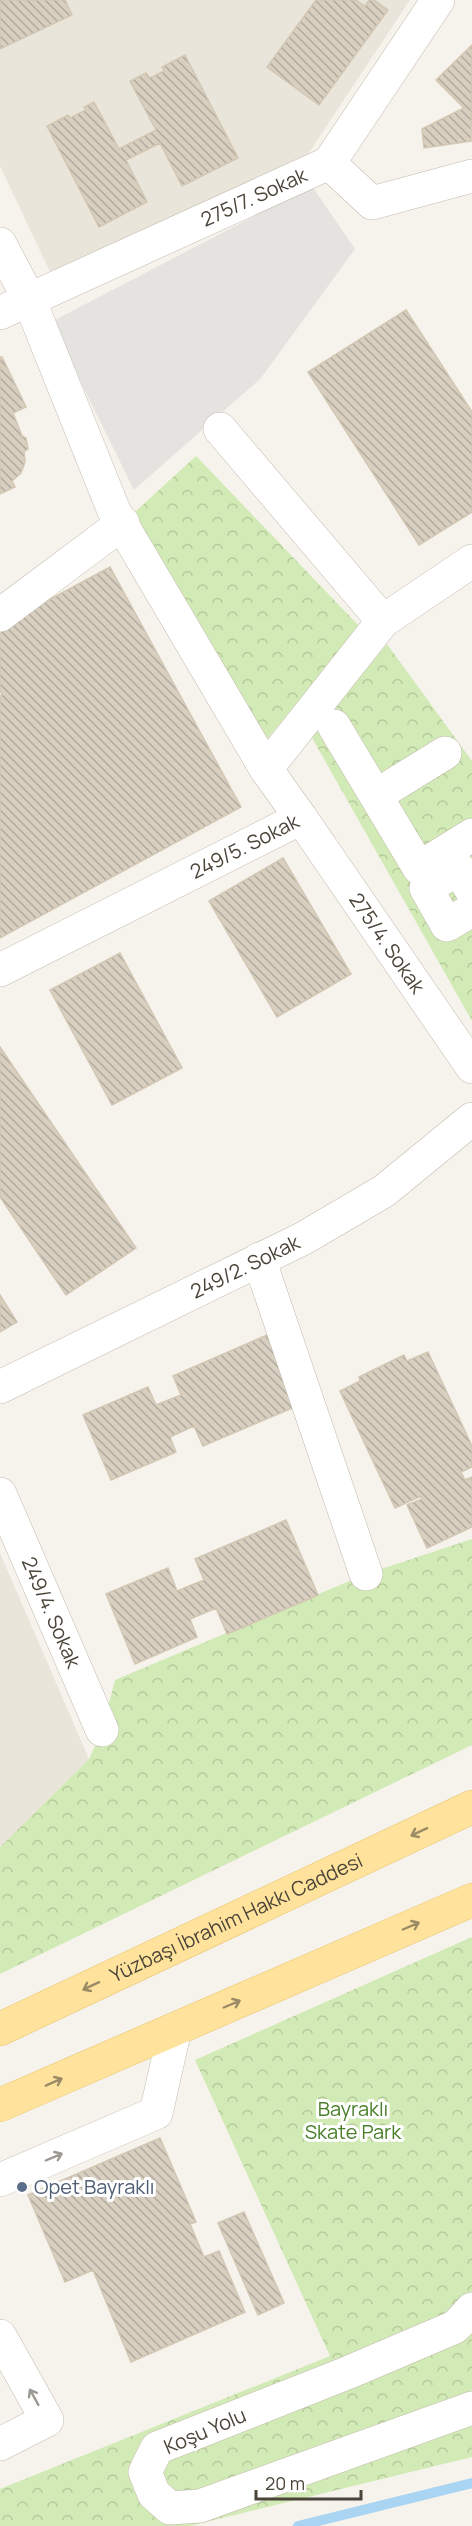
<svg xmlns="http://www.w3.org/2000/svg" width="472" height="2526" viewBox="0 0 472 2526" font-family="Manrope,sans-serif">
	<style>
		.residential { fill: #eae5da }
		.park { fill: url(#park-crowns) }
		.parking { fill: #e5e3e0 }
		.lines { fill: none; stroke-linecap: round; stroke-linejoin: round }
		.stream { stroke: #a9d4f2; stroke-width: 10 }
		.building { fill: url(#building-back-hatch); stroke: #d3c7b4; stroke-width: 1.5 }
		.minor-casing { stroke: #c2bbae; stroke-width: 34 }
		.major-casing { stroke: #e6c16a; stroke-width: 34 }
		.minor { stroke: #fff; stroke-width: 33 }
		.major { stroke: #ffe39c; stroke-width: 33 }
		.oneway { stroke: #9c8c66 }
		.oneway2 { stroke: #9c9892 }
		.service-dot { fill: #5c6f8a; stroke: #fff; stroke-width: 2 }
		.labels { text-anchor: middle; stroke-width: 6; stroke-linejoin: round; paint-order: stroke }
		.street-label { font-size: 20px; fill: #4b4439; stroke: #fff }
		.park-label { font-size: 20px; fill: #4a7f2a; stroke: #fff }
		.service-label { font-size: 20px; fill: #4e5e75; stroke: #fff; text-anchor: start }
	</style>
	<defs>
		<pattern id="park-crowns" width="20" height="18" patternUnits="userSpaceOnUse" patternTransform="scale(1.5)"><rect width="20" height="18" fill="#d2eab5"/><path d="M2 6a3 3 0 1 1 6 0M12 15a3 3 0 1 1 6 0" fill="none" stroke="#b6ca9c"/></pattern>
		<pattern id="building-back-hatch" width="6" height="6" patternUnits="userSpaceOnUse" patternTransform="scale(1.5)"><rect width="6" height="6" fill="#d8cfc1"/><path d="M-1 5l2 2M0 0l6 6M5-1l2 2" fill="none" stroke="#b1aa9e"/></pattern>
	</defs>
	<rect width="100%" height="100%" fill="#f6f3ec"/>
	<path class="residential" d="M 0,0 L 410,0 L 306,157 L 52,276 L 0,166 Z
		M 0,1553 L 89,1759 L 0,1847 Z"/>
	<path class="park" d="M 196,456 L 360,627 L 263,744 L 123,523 Z
		M 387,644 L 472,761 L 472,1021 L 311,736 Z
		M 472,1539 L 472,1745 L 0,1974 L 0,1847 L 89,1759 L 102,1730 L 115,1680 L 366,1574 Z
		M 472,1937 L 472,2457 L 190,2526 L 0,2526 L 0,2489 L 330,2356 L 195,2060 Z"/>
	<path class="parking" d="M 312,186 L 355,249 L 261,378 L 134,490 L 51,322 Z"/>
	<g class="lines">
		<path class="stream" d="M 298,2526 L 472,2483"/>
	</g>
	<path class="building" d="M 0,0 L 65,0 L 72,15 L 0,49 Z
		M 316,0 L 356,0 L 365,6 L 369,0 L 374,0 L 388,10 L 319,105 L 267,67 Z
		M 472,45 L 471,141 L 424,148 L 422,129 L 464,108 L 436,80 Z
		M 185,55 L 238,158 L 182,186 L 160,143 L 126,160 L 147,202 L 99,227 L 47,126 L 68,115 L 70,118 L 86,110 L 84,107 L 94,102 L 119,149 L 156,130 L 130,81 L 146,73 L 150,78 L 164,71 L 162,67 Z
		M 406,310 L 472,412 L 472,512 L 419,545 L 308,372 Z
		M 0,357 L 2,357 L 26,407 L 13,413 L 22,436 L 26,438 L 28,449 L 24,452 L 25,462 L 21,473 L 12,481 L 15,487 L 0,494 Z
		M 110,567 L 241,807 L 0,938 L 0,696 L 2,695 L 0,690 L 0,626 Z
		M 283,858 L 351,974 L 277,1017 L 209,901 Z
		M 120,953 L 182,1068 L 112,1105 L 50,990 Z
		M 0,1047 L 136,1248 L 66,1295 L 0,1197 Z
		M 0,1295 L 17,1322 L 0,1332 Z
		M 267,1335 L 297,1406 L 203,1446 L 194,1426 L 170,1437 L 176,1452 L 111,1480 L 83,1415 L 148,1387 L 156,1405 L 181,1395 L 173,1376 Z
		M 428,1352 L 472,1446 L 472,1467 L 461,1472 L 465,1480 L 472,1477 L 472,1527 L 427,1548 L 407,1505 L 422,1499 L 421,1496 L 395,1508 L 340,1391 L 360,1381 L 359,1377 L 404,1355 L 407,1361 Z
		M 286,1520 L 318,1595 L 227,1634 L 216,1608 L 190,1619 L 197,1637 L 135,1664 L 106,1594 L 168,1568 L 177,1591 L 204,1580 L 195,1559 Z
		M 160,2138 L 196,2222 L 190,2224 L 204,2257 L 219,2251 L 245,2312 L 131,2362 L 93,2270 L 65,2282 L 28,2195 Z
		M 244,2212 L 284,2303 L 258,2315 L 218,2223 Z"/>
	<g class="lines">
		<defs>
			<g id="minor">
				<path d="M 329,163 L 372,203 L 472,176"/>
				<path d="M 0,244 L 29,299 L 114,511 L 266,769"/>
				<path id="s1" d="M 0,313 L 329,163 L 438,0"/>
				<path d="M 220,429 L 383,621"/>
				<path d="M 0,615 L 123,523"/>
				<path d="M 334,726 L 419,868 L 472,835"/>
				<path d="M 377,795 L 445,753"/>
				<path id="s2" d="M 301,818 L 472,1067"/>
				<path d="M 472,891 L 459,869 L 426,888 L 447,925 L 472,910"/>
				<path id="s3" d="M 0,970 L 301,818 L 266,769 L 383,621 L 472,561"/>
				<path d="M 259,1259 L 366,1574"/>
				<path id="s4" d="M 0,1387 L 304,1238 L 384,1191 L 472,1119"/>
				<path id="s5" d="M 0,1494 L 102,1730"/>
				<path d="M 0,2180 L 156,2113 L 175,2029"/>
				<path d="M 472,2309 L 455,2327 L 347,2373 L 157,2448 L 145,2472 L 154,2494 L 170,2508 L 200,2506 L 472,2408"/>
				<path d="M 0,2336 L 47,2420 L 0,2444"/>
			</g>
			<g id="major">
				<path id="s6" d="M 0,2029 L 472,1807"/>
				<path d="M 0,2105 L 472,1900"/>
			</g>
		</defs>
		<use href="#minor" class="minor-casing"/>
		<use href="#major" class="major-casing"/>
		<use href="#minor" class="minor"/>
		<use href="#major" class="major"/>
	</g>
	<defs><path id="oneway-shaft" d="M-6 0H5M1.5-3L5.5 0L1.5 3" fill="none" stroke-width="1.6" stroke-linecap="round" stroke-linejoin="round" transform="scale(1.5)"/></defs>
	<g class="oneway">
		<use href="#oneway-shaft" transform="translate(419 1832) rotate(155)"/>
		<use href="#oneway-shaft" transform="translate(411 1926) rotate(-23)"/>
		<use href="#oneway-shaft" transform="translate(91 1986) rotate(155)"/>
		<use href="#oneway-shaft" transform="translate(232 2004) rotate(-23)"/>
		<use href="#oneway-shaft" transform="translate(54 2082) rotate(-24)"/>
	</g>
	<g class="oneway2">
		<use href="#oneway-shaft" transform="translate(54 2157) rotate(-23)"/>
		<use href="#oneway-shaft" transform="translate(34 2397) rotate(-119)"/>
	</g>
	<circle class="service-dot" cx="22" cy="2187" r="6"/>
	<g class="labels">
		<g class="street-label">
			<text dy="7" stroke="none"><textPath href="#s1" startOffset="279">275/7. Sokak</textPath></text>
			<text dy="7" stroke="none"><textPath href="#s3" startOffset="274">249/5. Sokak</textPath></text>
			<text dy="7" stroke="none"><textPath href="#s2" startOffset="152">275/4. Sokak</textPath></text>
			<text dy="7" stroke="none"><textPath href="#s4" startOffset="273">249/2. Sokak</textPath></text>
			<text dy="7" stroke="none"><textPath href="#s5" startOffset="129">249/4. Sokak</textPath></text>
			<text dy="7" stroke="none"><textPath href="#s6" startOffset="261">Yüzbaşı İbrahim Hakkı Caddesi</textPath></text>
			<text transform="translate(205 2431) rotate(-23)" y="7">Koşu Yolu</text>
		</g>
		<g class="park-label">
			<text x="353" y="2116">Bayraklı<tspan x="353" dy="23">Skate Park</tspan></text>
		</g>
		<g class="service-label">
			<text x="34" y="2194">Opet Bayraklı</text>
		</g>
	</g>
	<path d="M256 2490v9h105v-9" fill="none" stroke="#4b4439" stroke-width="3"/>
	<text x="265" y="2490" font-size="18" fill="#4b4439" stroke="#ffffff" stroke-width="4.5" paint-order="stroke">20 m</text>
</svg>
